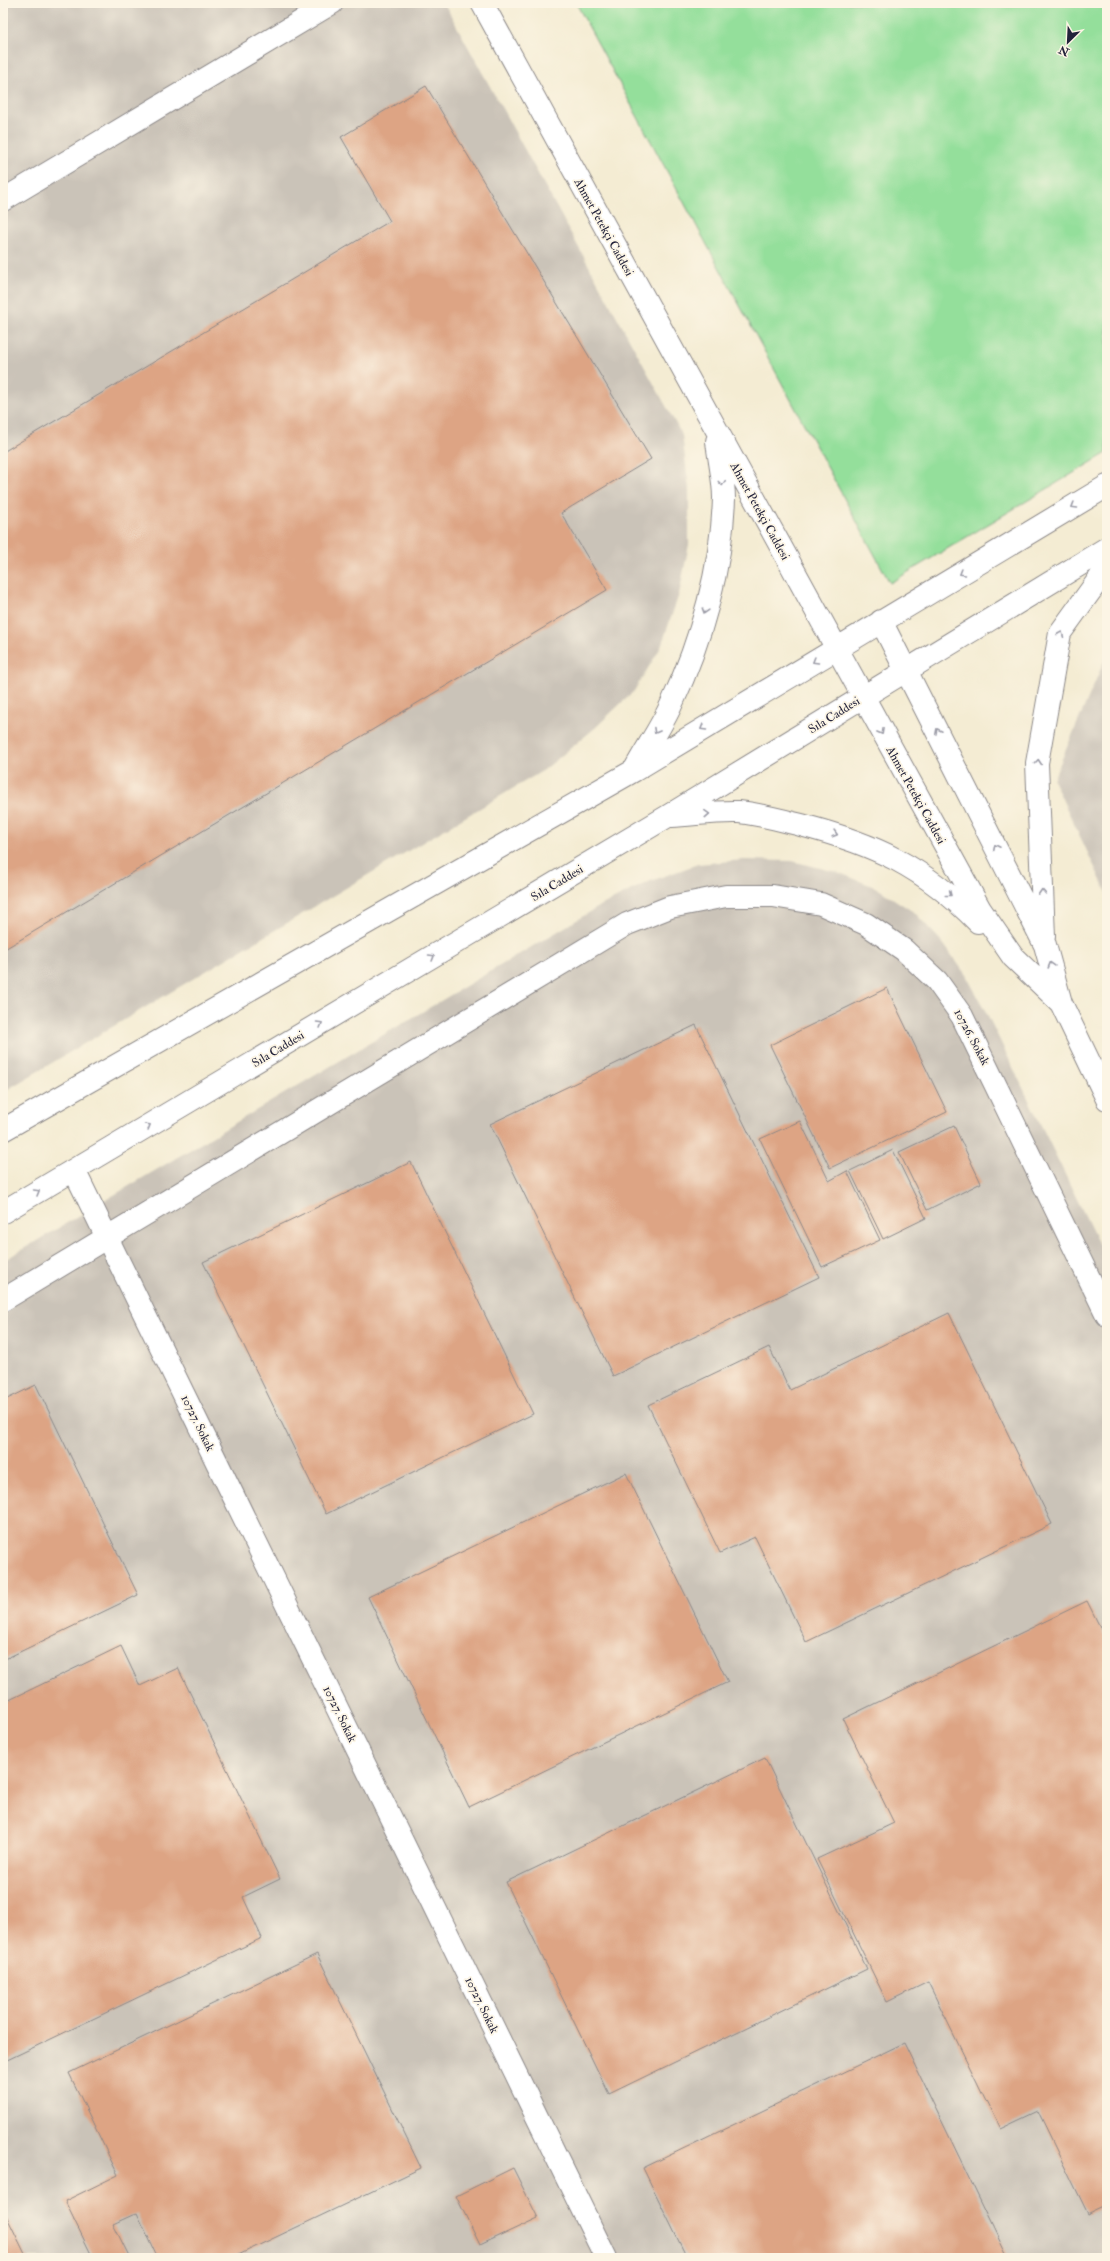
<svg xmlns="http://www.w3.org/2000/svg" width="1110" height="2261" viewBox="0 0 1110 2261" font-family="'IM FELL Double Pica',serif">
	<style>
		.industrial { fill: #cac3b8 }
		.green { fill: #94df9b; stroke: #5b806b }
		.building { fill: #dda484 }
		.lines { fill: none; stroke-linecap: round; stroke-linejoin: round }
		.minor-casing { stroke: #8b8787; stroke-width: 24 }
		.minor { stroke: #fff; stroke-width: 22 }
		.oneway { stroke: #9c9ca7 }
		.labels { text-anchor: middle; stroke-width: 3.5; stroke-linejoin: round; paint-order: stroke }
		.street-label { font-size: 12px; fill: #22223b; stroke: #fcf5e5 }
	</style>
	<rect width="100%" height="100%" fill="#fcf5e5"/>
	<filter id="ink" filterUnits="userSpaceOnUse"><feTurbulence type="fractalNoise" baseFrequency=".025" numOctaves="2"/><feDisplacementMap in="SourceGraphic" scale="8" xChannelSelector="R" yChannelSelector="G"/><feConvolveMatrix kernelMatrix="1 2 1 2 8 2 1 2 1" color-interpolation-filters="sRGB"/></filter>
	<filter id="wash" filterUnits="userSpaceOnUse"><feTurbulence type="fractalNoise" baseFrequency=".012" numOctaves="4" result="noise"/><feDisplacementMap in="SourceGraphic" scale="16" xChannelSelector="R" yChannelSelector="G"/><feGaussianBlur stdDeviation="0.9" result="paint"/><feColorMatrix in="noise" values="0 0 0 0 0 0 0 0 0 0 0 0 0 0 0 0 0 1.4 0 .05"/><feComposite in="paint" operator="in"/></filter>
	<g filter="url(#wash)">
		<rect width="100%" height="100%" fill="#f4ecd3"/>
		<path class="industrial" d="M 3,3 L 444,3 L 682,435 L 689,488 L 689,544 L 679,594 L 661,647 L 634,691 L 595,728 L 544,770 L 3,1092 Z
			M 1107,654 L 1107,893 L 1053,780 Z
			M 744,860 L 792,861 L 840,873 L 877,888 L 915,913 L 942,942 L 966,975 L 988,1016 L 1107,1261 L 1107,2258 L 3,2258 L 3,1261 L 602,905 L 648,882 L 698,864 Z"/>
		<path class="green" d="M 576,3 L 1107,3 L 1107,453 L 890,583 Z"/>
		<g id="blocks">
			<path class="building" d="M 426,86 L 651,459 L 561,513 L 607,590 L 3,950 L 3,452 L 390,221 L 341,137 Z
				M 887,988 L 947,1112 L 830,1168 L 770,1045 Z
				M 696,1025 L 819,1277 L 613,1376 L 490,1124 Z
				M 800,1121 L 829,1181 L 847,1171 L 880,1240 L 822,1267 L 760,1139 Z
				M 954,1126 L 981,1183 L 927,1210 L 899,1152 Z
				M 893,1150 L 926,1218 L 883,1239 L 850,1171 Z
				M 411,1162 L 533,1414 L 326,1514 L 203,1262 Z
				M 949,1313 L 1052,1524 L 806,1642 L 755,1537 L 720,1553 L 648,1405 L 769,1347 L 790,1390 Z
				M 36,1385 L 138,1595 L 3,1660 L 3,1401 Z
				M 626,1473 L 728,1682 L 469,1807 L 368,1597 Z
				M 1087,1601 L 1107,1641 L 1107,2205 L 1088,2214 L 1038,2111 L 1000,2129 L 928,1982 L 887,2002 L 817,1859 L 894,1823 L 843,1719 Z
				M 121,1646 L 140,1686 L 178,1668 L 280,1879 L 243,1897 L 262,1938 L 3,2062 L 3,1703 Z
				M 765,1758 L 867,1969 L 609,2094 L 506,1882 Z
				M 317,1954 L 421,2168 L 232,2258 L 158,2258 L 137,2213 L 113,2224 L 130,2258 L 93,2258 L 65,2201 L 118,2175 L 69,2073 Z
				M 904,2043 L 1007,2256 L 1004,2258 L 687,2258 L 643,2168 Z
				M 513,2168 L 538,2218 L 480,2245 L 456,2196 Z
				M 3,2209 L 27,2258 L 3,2258 Z"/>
		</g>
	</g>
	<g filter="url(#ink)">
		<use href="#blocks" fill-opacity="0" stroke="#8b8787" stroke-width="1"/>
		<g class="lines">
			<defs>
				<path id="minor" d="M 482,3 L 980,909 L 1013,957 L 1061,1003
					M 3,200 L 332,3
					M 881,621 L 1045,945 L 1061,1003 L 1107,1099
					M 635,769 C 647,747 662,726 672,703 C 701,641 722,567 724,498 C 724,480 719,460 717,441
					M 672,816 C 693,815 717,811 739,812 C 759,814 781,820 801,825 C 875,844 924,867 978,922
					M 1044,937 L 1037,763 L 1060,633 L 1107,568
					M 3,1130 L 635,770 L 1107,486
					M 74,1170 L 606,2258
					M 3,1212 L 668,816 L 1107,548
					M 3,1300 L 627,924 L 670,907 L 726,896 L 773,896 L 821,904 L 866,924 L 904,950 L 937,981 L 962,1016 L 1107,1315"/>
			</defs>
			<use href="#minor" class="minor-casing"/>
			<use href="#minor" class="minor"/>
		</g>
		<defs><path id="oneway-chevron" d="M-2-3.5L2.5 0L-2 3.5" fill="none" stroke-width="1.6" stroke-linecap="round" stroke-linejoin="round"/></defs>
		<g class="oneway">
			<use href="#oneway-chevron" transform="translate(722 483) rotate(83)"/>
			<use href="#oneway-chevron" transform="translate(1074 506) rotate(149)"/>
			<use href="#oneway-chevron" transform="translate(962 573) rotate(149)"/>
			<use href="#oneway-chevron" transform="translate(705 611) rotate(107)"/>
			<use href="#oneway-chevron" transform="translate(1061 634) rotate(-68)"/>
			<use href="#oneway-chevron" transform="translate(815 661) rotate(149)"/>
			<use href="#oneway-chevron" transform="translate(703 728) rotate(149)"/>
			<use href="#oneway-chevron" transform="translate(656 731) rotate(119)"/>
			<use href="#oneway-chevron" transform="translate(938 731) rotate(-117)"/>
			<use href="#oneway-chevron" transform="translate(881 732) rotate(61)"/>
			<use href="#oneway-chevron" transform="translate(1038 762) rotate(-85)"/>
			<use href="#oneway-chevron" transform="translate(707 814) rotate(-3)"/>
			<use href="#oneway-chevron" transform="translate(835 834) rotate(16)"/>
			<use href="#oneway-chevron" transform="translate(996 847) rotate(-117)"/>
			<use href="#oneway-chevron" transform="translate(1042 892) rotate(-93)"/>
			<use href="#oneway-chevron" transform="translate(949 894) rotate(38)"/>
			<use href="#oneway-chevron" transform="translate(432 957) rotate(-31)"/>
			<use href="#oneway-chevron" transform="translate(1051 965) rotate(-106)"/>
			<use href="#oneway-chevron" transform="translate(320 1024) rotate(-31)"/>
			<use href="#oneway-chevron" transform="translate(148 1126) rotate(-31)"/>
			<use href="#oneway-chevron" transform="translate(37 1192) rotate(-30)"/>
		</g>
	</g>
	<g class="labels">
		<g class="street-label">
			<text transform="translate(604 227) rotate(61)" y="4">Ahmet Petekçi Caddesi</text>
			<text transform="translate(760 511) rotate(61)" y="4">Ahmet Petekçi Caddesi</text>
			<text transform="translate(834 715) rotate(-32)" y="4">Sıla Caddesi</text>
			<text transform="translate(916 795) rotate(61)" y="4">Ahmet Petekçi Caddesi</text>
			<text transform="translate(557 883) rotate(-31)" y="4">Sıla Caddesi</text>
			<text transform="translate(972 1037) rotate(62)" y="4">10726. Sokak</text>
			<text transform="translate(278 1049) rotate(-31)" y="4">Sıla Caddesi</text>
			<text transform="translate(198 1423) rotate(64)" y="4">10727. Sokak</text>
			<text transform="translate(340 1714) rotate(64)" y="4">10727. Sokak</text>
			<text transform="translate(482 2005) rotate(64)" y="4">10727. Sokak</text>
		</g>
	</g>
	<rect width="1110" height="2261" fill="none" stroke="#fcf5e5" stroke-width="16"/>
	<g transform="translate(1068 42) rotate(204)" stroke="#fcf5e5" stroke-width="3" paint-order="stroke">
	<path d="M0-3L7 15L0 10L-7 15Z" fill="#22223b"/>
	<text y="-6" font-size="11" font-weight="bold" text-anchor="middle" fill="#22223b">N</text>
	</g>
</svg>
